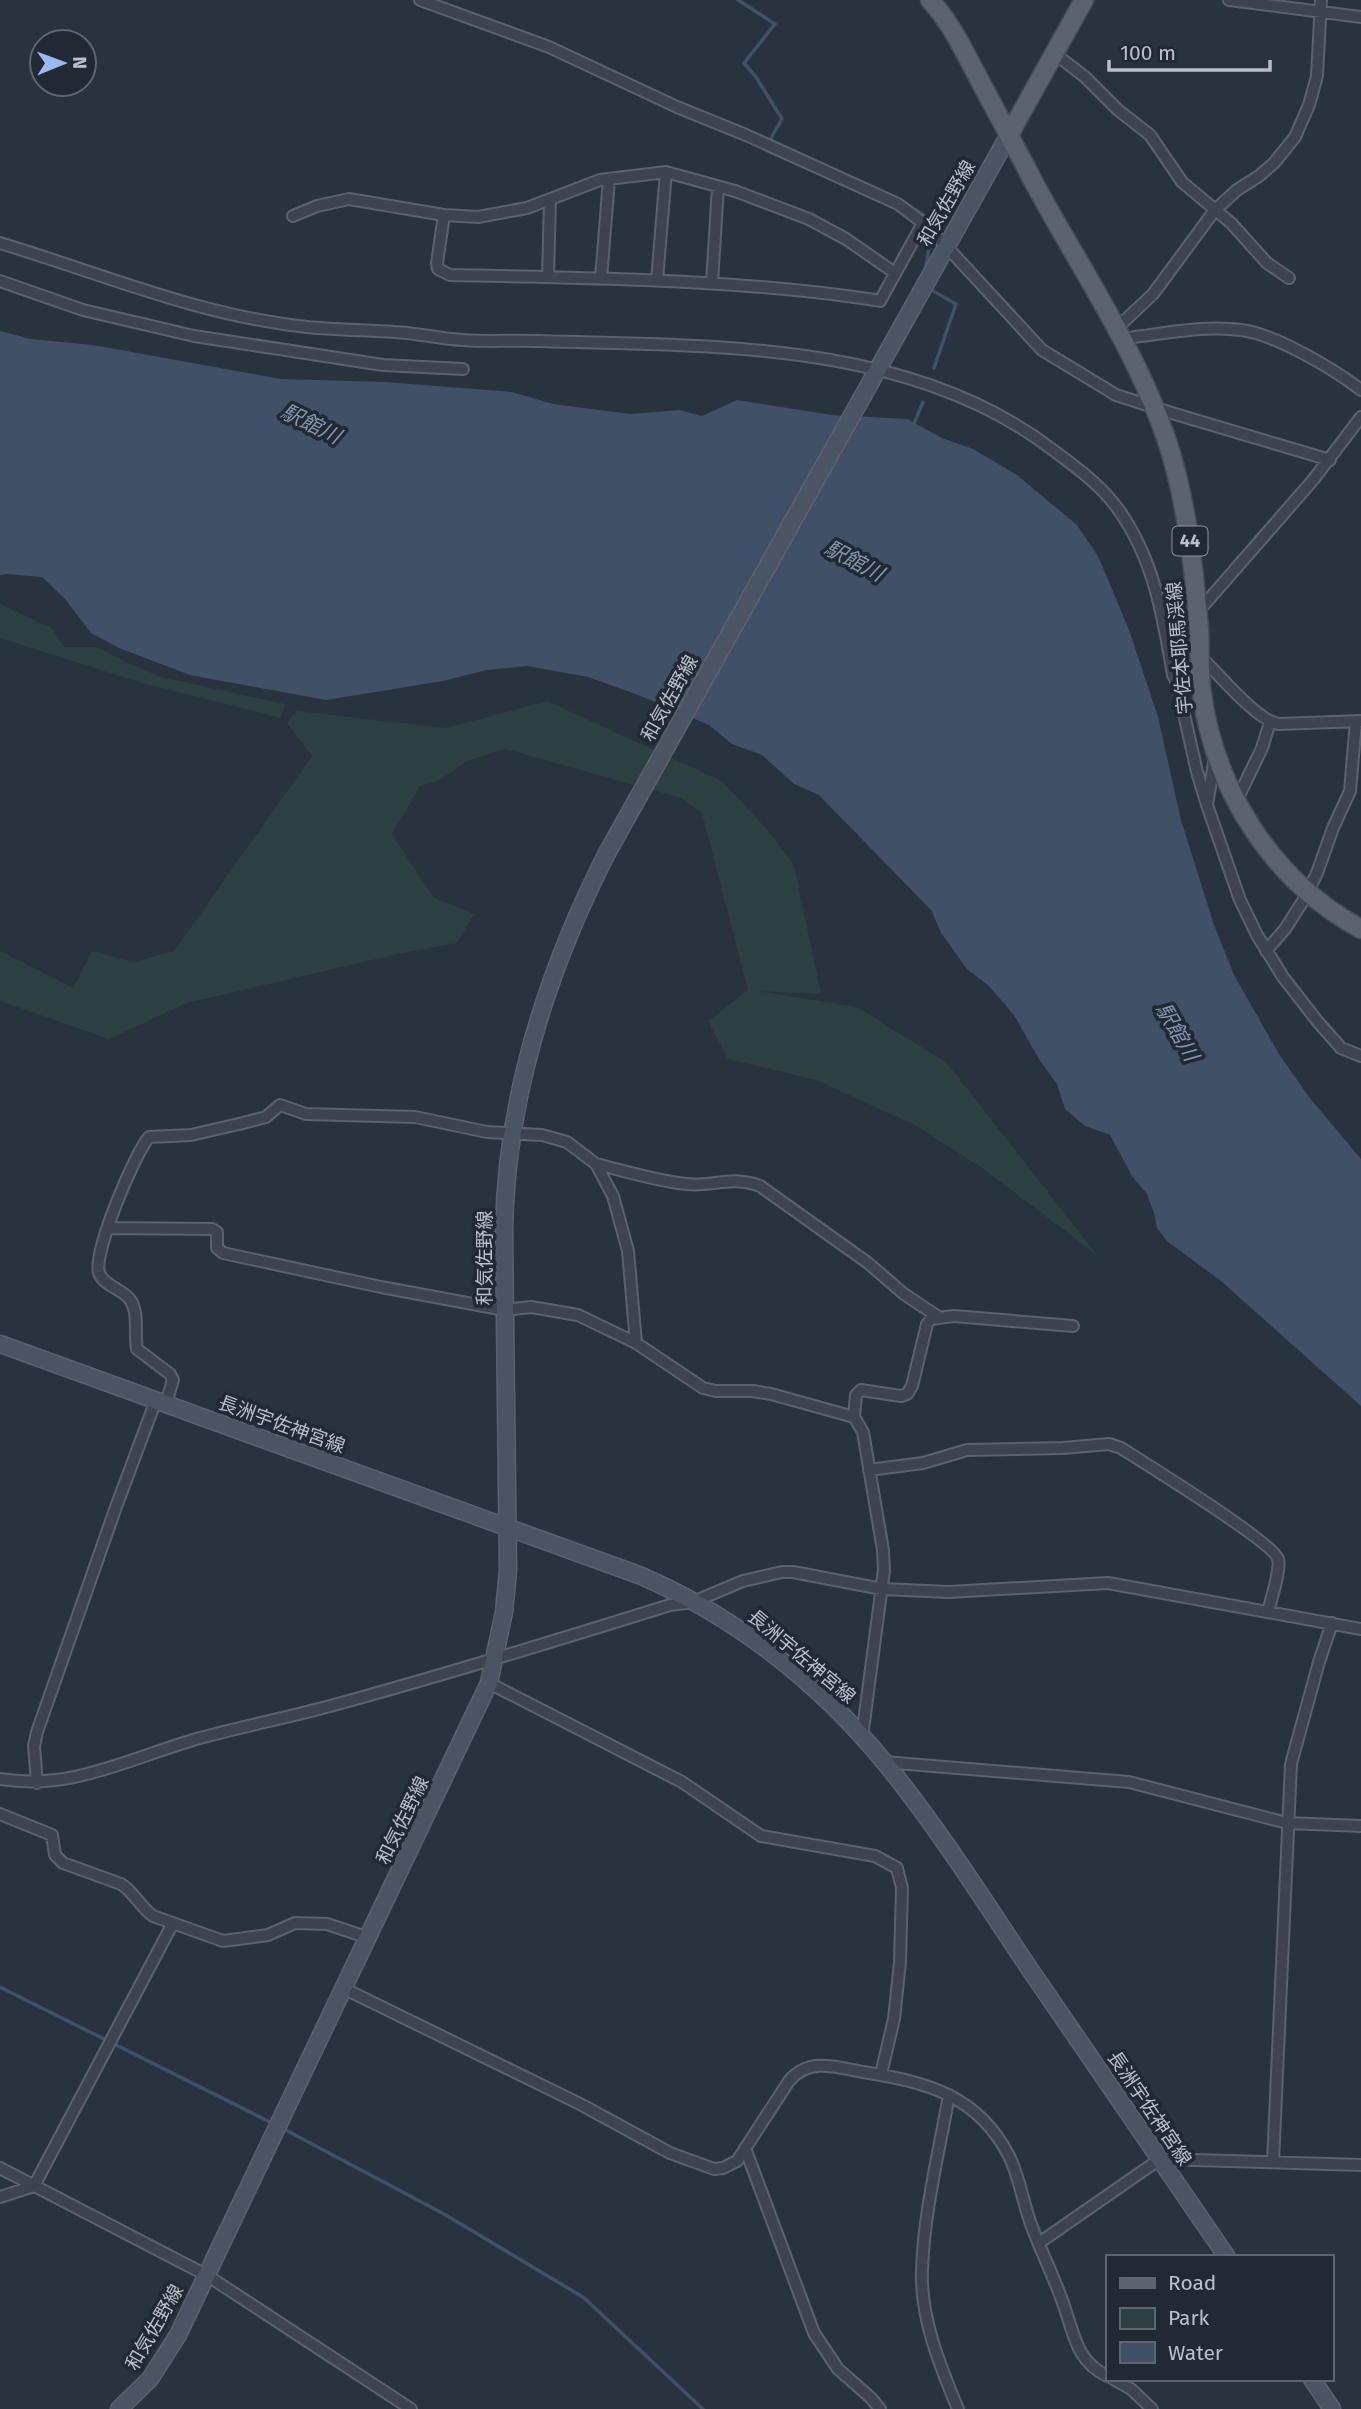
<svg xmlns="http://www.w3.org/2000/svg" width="1361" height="2409" viewBox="0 0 1361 2409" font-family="'Fira Sans','Noto Sans JP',sans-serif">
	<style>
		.green { fill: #2c4041 }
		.water { fill: #405067 }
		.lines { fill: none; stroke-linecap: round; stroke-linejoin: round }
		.stream { stroke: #405067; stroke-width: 3.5 }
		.street-casing { stroke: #5a626d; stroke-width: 14 }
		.secondary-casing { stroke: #5a626d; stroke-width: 19 }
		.primary-casing { stroke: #464d59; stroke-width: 21 }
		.street { stroke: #3d444f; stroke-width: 10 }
		.secondary { stroke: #4b5462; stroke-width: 16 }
		.primary { stroke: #5b636f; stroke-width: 18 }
		.labels { text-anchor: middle; stroke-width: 7; stroke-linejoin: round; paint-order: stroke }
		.shield { fill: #212935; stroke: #8b939d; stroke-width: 2 }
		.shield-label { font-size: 18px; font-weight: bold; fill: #b9c0ca }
		.street-label { font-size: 19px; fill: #b9c0ca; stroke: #212935 }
		.water-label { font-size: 21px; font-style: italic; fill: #8496ae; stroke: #212935 }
	</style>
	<rect width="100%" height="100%" fill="#29323f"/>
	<path class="green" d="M 0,604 L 51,628 L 65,647 L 97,647 L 126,662 L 161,677 L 285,704 L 281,718 L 142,683 L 0,638 Z
		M 547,701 L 722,781 L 765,827 L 794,865 L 821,994 L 758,991 L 857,1007 L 947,1063 L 1097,1255 L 982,1168 L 915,1125 L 816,1080 L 728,1059 L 708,1021 L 748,990 L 702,813 L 681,798 L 505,749 L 467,761 L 440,780 L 420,786 L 392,834 L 434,898 L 474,914 L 457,943 L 402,953 L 187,1003 L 109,1039 L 0,1001 L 0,951 L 73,988 L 92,951 L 133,962 L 174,951 L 312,756 L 287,723 L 296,711 L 446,728 Z"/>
	<path class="water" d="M 0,331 L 31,339 L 93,345 L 281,379 L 385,382 L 512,392 L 553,404 L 630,414 L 680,410 L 702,416 L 737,400 L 832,415 L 907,419 L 942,438 L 973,449 L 1017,475 L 1077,525 L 1099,558 L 1129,630 L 1158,717 L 1181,820 L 1214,925 L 1234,975 L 1279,1054 L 1309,1097 L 1361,1159 L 1361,1406 L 1221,1281 L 1167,1241 L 1157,1228 L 1154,1213 L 1147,1194 L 1132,1176 L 1110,1135 L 1085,1126 L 1065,1109 L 1057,1084 L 1040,1061 L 1014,1015 L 989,986 L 967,969 L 941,933 L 931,910 L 819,795 L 794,784 L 762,755 L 732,744 L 709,725 L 641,696 L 588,677 L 527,666 L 487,670 L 443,681 L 326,700 L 190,675 L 119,648 L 91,633 L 65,599 L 42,577 L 6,574 L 0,575 Z"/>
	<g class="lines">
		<path class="stream" d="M 738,0 L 775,24 L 744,63 L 756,77 L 782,119 L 770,140 L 774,142
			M 902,201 L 925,216 L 931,224
			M 925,272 L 931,235
			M 928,288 L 956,304 L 934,368
			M 913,426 L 923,402
			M 0,1987 L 274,2124
			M 280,2127 L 444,2214 L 583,2297 L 703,2409"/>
		<defs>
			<path id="street" d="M 420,0 L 549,47 L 677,107 L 746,135 L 898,204 L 923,223 L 946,246 L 1042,350 L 1116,395 L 1175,414 L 1330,460
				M 1229,0 L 1361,17
				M 1054,53 L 1085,77 L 1118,110 L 1150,135 L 1182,182 L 1231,223 L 1267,263 L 1289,278
				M 444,215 L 437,263 L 438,269 L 450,275 C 592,278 734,279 875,300 L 880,301 L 923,223
				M 293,216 L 317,206 L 349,199 L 444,215 L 478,217 L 527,208 L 600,180 L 666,172 L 735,191 L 809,219 L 846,239 L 895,273
				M 0,243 C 102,274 201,316 307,327 C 337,330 366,330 395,332 C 418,333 440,339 463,340 C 488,342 513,340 538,341 C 710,346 910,340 1053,450 C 1077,468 1101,485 1118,509 C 1154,559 1163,616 1173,675 L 1177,683 L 1197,772 L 1207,805
				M 548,277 L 550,200
				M 601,279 L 609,179
				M 657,280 L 666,172
				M 0,281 L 83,310 L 194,336 L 383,365 L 463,369
				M 712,283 L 718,187
				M 1118,327 L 1153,294 L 1215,210 L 1237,190 L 1259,176 L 1274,163 L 1295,137 L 1309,105 L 1317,76 L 1321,0
				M 1124,341 L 1134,337 C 1169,333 1206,325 1241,330 C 1275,334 1334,369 1361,390
				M 1197,613 L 1313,480 L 1361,417
				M 1199,655 C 1216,671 1258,722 1279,724 L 1361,721
				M 1215,757 L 1207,805 L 1240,900 L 1257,935 L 1283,977 L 1318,1022 L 1341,1048 L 1361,1056
				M 1236,802 L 1262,748 L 1270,722
				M 1266,951 L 1285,929 L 1303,901 L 1317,873 L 1333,828 L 1350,791 L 1356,721
				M 596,1164 C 625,1171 656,1181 686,1184 C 713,1187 731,1175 760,1186 L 868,1263 L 904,1294 L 937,1316
				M 108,1228 L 212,1229 L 217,1232 L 217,1248 L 223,1253 L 381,1287 L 505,1310 L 531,1307 L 578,1315 L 636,1343 L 703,1388 L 716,1391 L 753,1391 L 771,1394 L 854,1417 L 863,1432 L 883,1550 L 884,1570 L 862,1737
				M 166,1403 L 173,1380 L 170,1374 L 137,1349 C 134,1333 139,1315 131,1301 C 124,1289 103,1286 99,1273 C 93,1252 134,1155 149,1137 L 191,1135 L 243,1123 L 266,1117 L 280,1105 L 306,1114 L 415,1117 L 487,1132 L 542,1135 L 567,1142 L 596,1164 L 613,1196 L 628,1251 L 636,1343
				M 854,1417 L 856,1395 L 861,1390 L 901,1396 L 907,1394 L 912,1386 L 927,1324 L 931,1319 L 954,1316 L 1073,1326
				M 869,1470 L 923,1463 L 967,1450 L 1063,1448 L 1109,1444 L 1121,1448 C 1143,1462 1274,1543 1278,1559 C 1281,1570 1271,1599 1268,1612
				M 489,1683 L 682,1782 L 761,1836 L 875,1856 L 897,1868 L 902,1888 L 900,1962 L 894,2019 L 881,2074
				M 884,1762 L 1129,1782 L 1287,1823 L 1361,1826
				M 0,1779 C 73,1791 132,1757 200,1738 C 244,1726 290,1717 334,1705 C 447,1674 558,1640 670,1605 L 693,1602 L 743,1581 L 782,1572 L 793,1572 L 882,1589 L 949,1592 L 1108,1583 L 1361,1629
				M 37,1783 L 34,1746 L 37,1732 L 116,1507 L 156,1400
				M 0,1814 L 52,1835 L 55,1855 L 63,1863 L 121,1884 C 134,1892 140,1907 153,1916 L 223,1941 L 268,1935 L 295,1923 L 327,1924 L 369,1938
				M 345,1989 L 580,2104 L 670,2153 L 714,2169 L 723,2168 L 737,2161 L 789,2081 C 809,2057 836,2067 863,2072 C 926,2082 978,2095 1009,2156 C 1020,2178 1023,2204 1032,2227 C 1042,2254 1055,2279 1064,2306 C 1075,2337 1076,2360 1107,2376
				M 949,2095 C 939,2152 924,2211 922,2270 C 920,2317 940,2366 958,2409
				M 745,2148 L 814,2333 L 838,2369 L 871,2398 L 880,2409
				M 1273,2162 L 1291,1764 L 1319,1662 L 1332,1623
				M 0,2168 L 208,2276 L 411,2409
				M 0,2197 L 34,2186 L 173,1923
				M 1039,2243 L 1160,2159 L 1361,2165
				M 1113,2379 L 1131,2389 L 1152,2409"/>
			<path id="secondary" d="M 0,1344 L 639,1575 C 735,1616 820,1683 886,1764 C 938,1828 983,1899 1029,1968 C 1095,2064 1161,2160 1227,2257
				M 1312,2379 L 1332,2409
				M 119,2409 L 150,2379 L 178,2335 L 489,1683 L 504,1612 L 508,1571 L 504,1231 C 506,1097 547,971 607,853 L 1009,135"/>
			<path id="primary" d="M 930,0 C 952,24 965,53 980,81 C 997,113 1015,146 1032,179 C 1081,271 1142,356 1172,457 C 1188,513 1194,571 1199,629 C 1200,648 1199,668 1201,687 C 1213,788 1272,881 1361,929
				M 1009,135 L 1084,0"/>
		</defs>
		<use href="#street" class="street-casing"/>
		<use href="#secondary" class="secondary-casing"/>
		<use href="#primary" class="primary-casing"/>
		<use href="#street" class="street"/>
		<use href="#secondary" class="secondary"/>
		<use href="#primary" class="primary"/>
	</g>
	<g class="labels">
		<rect class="shield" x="1172.5" y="526.5" width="35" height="29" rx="5"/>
		<g class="shield-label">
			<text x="1190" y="547">44</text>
		</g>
		<g class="street-label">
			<text transform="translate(946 203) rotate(-60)" y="7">和気佐野線</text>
			<text transform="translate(1179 648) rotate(-95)" y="7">宇佐本耶馬渓線</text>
			<text transform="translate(669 698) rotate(-61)" y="7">和気佐野線</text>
			<text transform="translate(484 1258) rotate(-90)" y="7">和気佐野線</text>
			<text transform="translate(282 1424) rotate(20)" y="7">長洲宇佐神宮線</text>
			<text transform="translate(802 1656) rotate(40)" y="7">長洲宇佐神宮線</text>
			<text transform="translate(402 1820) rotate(-64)" y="7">和気佐野線</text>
			<text transform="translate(1150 2108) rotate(56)" y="7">長洲宇佐神宮線</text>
			<text transform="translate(154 2327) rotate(-60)" y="7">和気佐野線</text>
		</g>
		<g class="water-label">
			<text transform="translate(311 424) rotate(26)" y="7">駅館川</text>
			<text transform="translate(854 561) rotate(28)" y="7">駅館川</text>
			<text transform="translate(1177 1032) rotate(60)" y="7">駅館川</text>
		</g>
	</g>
	<rect x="1106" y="2255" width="228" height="126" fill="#212935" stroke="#5e6571" stroke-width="2"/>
	<rect x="1120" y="2278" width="35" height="10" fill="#5b636f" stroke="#5e6571" stroke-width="2"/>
	<text x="1168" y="2290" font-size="21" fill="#b9c0ca">Road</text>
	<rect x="1120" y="2308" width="35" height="21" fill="#2c4041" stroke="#5e6571" stroke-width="2"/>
	<text x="1168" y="2325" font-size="21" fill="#b9c0ca">Park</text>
	<rect x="1120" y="2342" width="35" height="21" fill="#405067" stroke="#5e6571" stroke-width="2"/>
	<text x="1168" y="2360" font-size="21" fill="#b9c0ca">Water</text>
	<g transform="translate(63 63) rotate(89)"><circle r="33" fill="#212935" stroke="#5e6571" stroke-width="2"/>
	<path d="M0-5L12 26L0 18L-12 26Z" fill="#9abaef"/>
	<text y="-10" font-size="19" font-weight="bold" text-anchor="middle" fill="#b9c0ca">N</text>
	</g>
	<path d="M1109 60v10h161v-10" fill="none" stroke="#b9c0ca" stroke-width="3.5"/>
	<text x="1120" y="60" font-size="21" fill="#b9c0ca" stroke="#212935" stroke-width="5" paint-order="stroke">100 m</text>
</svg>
